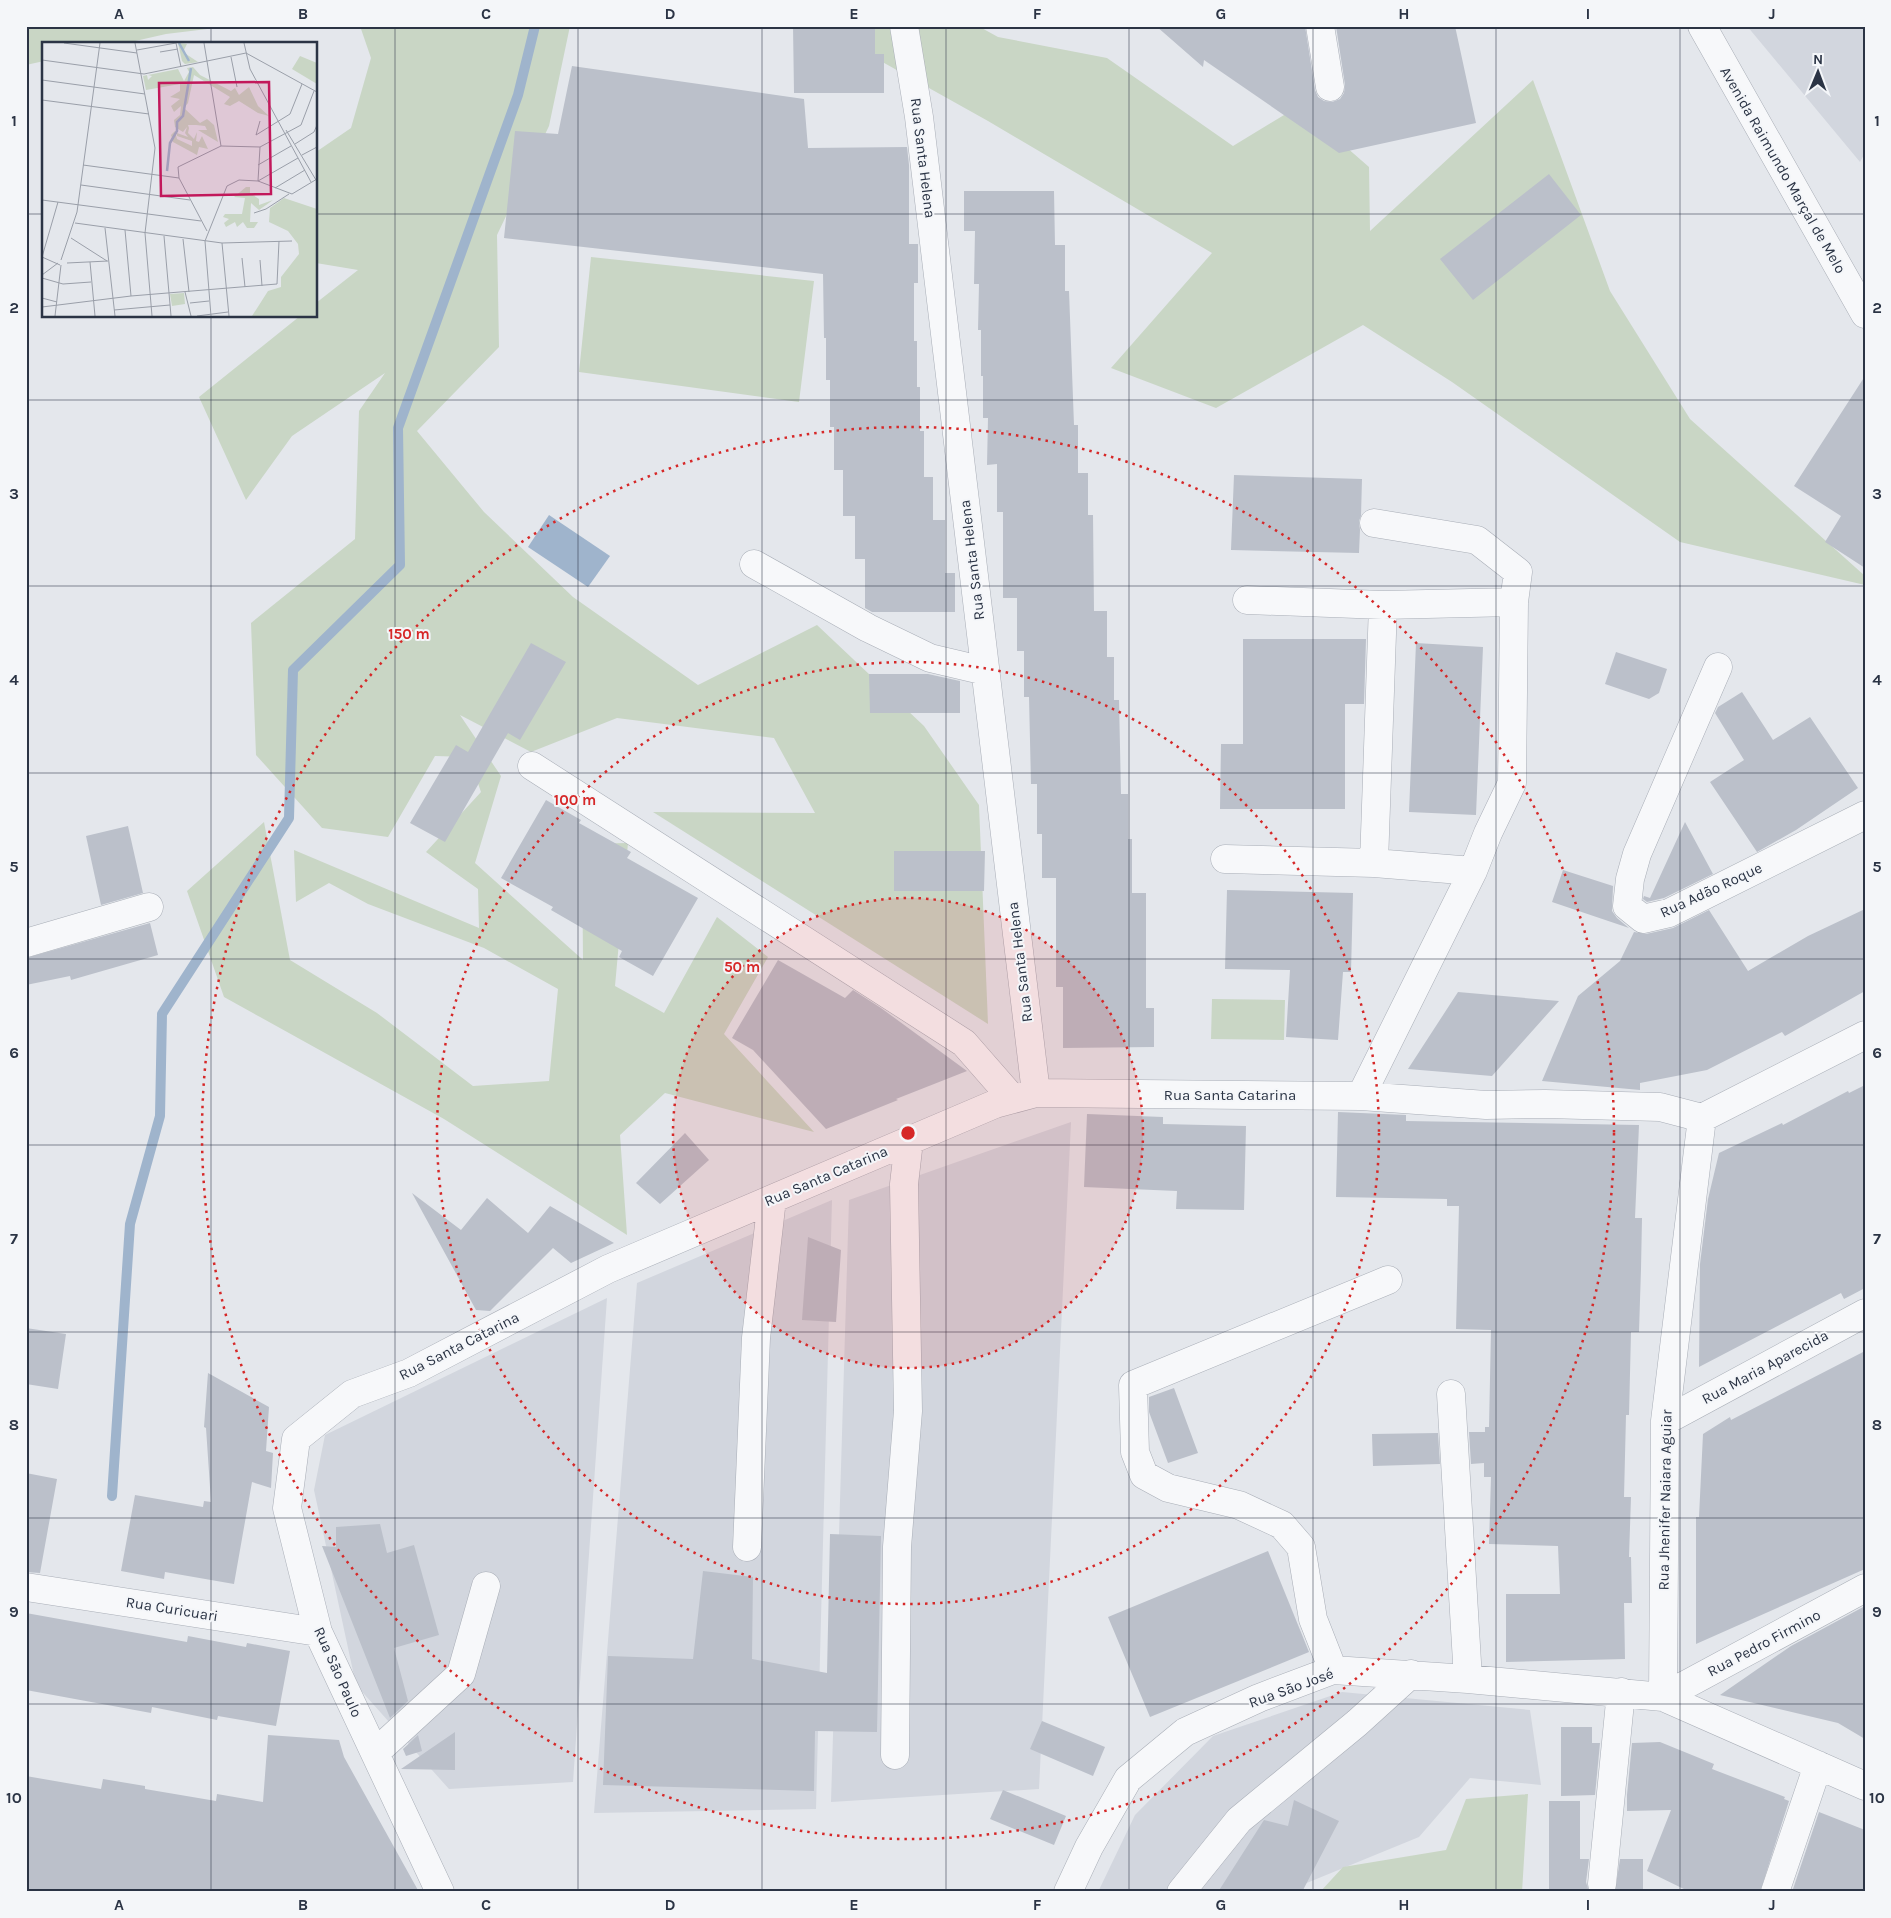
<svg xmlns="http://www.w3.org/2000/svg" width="1891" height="1918" viewBox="0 0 1891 1918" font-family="Karla,sans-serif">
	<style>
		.built { fill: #d2d6de }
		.green { fill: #c9d6c5 }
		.water { fill: #9fb4cc }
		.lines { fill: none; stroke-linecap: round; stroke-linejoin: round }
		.stream { stroke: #9fb4cc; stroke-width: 10 }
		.building { fill: #bbc0ca }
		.minor-casing { stroke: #a9aeb7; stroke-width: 29 }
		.minor { stroke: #f7f8fa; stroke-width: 28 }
		.grid { fill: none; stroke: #2b3445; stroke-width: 1; stroke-opacity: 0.55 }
		.ring { fill: none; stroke: #d62828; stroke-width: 2.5; stroke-dasharray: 2.5 5 }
		.labels { text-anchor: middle; stroke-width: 4; stroke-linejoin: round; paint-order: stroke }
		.street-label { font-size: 15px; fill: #2b3445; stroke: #f4f6f9 }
		.inset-river { fill: none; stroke: #9fb4cc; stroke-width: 2.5 }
		.inset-road { fill: none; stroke: #9a9fa9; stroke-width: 1 }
		.view { fill: #c2185b; fill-opacity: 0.15; stroke: #c2185b; stroke-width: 2.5 }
		.inset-edge { fill: none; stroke: #2b3445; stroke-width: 2.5 }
		.centre { fill: #d62828; stroke: #f4f6f9; stroke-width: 2.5 }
		.ring-label { font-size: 15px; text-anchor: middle; font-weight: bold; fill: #d62828; stroke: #f4f6f9; stroke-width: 4; stroke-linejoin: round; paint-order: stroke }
		.neatline { fill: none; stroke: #2b3445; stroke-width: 2 }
		.grid-label { font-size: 16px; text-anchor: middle; font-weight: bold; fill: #2b3445 }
	</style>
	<rect width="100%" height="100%" fill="#e4e7ec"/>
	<path class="built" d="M 1747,26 L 1865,26 L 1865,153 L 1860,162 Z
		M 1071,1122 L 1039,1789 L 831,1802 L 849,1200 Z
		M 832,1200 L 816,1809 L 594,1813 L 637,1283 Z
		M 607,1298 L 573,1782 L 449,1789 L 356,1685 L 314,1490 L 325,1435 Z
		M 1342,1692 L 1530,1710 L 1541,1785 L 1470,1778 L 1419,1837 L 1292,1889 L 1292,1892 L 1098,1892 L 1135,1815 L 1213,1736 Z"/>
	<path class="green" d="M 26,26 L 232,26 L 166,34 L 122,44 L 44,44 L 44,61 L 26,65 Z
		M 360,26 L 570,26 L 549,126 L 497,235 L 499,347 L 417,431 L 484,512 L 573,597 L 698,685 L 817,625 L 924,726 L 979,805 L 988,1024 L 653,812 L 815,813 L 774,738 L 617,718 L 531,752 L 460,715 L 501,776 L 475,863 L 583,960 L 582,844 L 628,843 L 615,986 L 664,1013 L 717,917 L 768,957 L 724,1034 L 814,1132 L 665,1093 L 620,1135 L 627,1235 L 444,1119 L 224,997 L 187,891 L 264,822 L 290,960 L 377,1013 L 473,1086 L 549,1081 L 558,989 L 484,948 L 368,904 L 329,883 L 296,902 L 294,850 L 479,928 L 478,889 L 426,852 L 481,792 L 469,757 L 435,756 L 388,837 L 322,828 L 256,755 L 251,623 L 355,539 L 359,411 L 385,373 L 292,436 L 246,500 L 199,397 L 300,316 L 316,316 L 316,303 L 358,270 L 316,263 L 316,152 L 351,128 L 371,58 Z
		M 818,26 L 978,26 L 998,37 L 1107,58 L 1233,146 L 1299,106 L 1369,167 L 1370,231 L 1533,80 L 1610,291 L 1690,419 L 1865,576 L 1865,585 L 1680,542 L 1452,382 L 1363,325 L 1216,408 L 1111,368 L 1212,253 L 988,121 Z
		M 591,257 L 814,281 L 799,402 L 579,372 Z
		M 1212,999 L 1285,1000 L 1284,1040 L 1211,1039 Z
		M 1528,1794 L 1522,1892 L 1320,1892 L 1343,1867 L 1446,1850 L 1466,1799 Z"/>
	<path class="water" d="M 549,515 L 610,556 L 588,587 L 528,547 Z"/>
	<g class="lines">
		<path class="stream" d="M 112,1496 L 130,1224 L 160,1116 L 162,1014 L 289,818 L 293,670 L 400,565 L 398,428 L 518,95 L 535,26"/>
	</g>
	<path class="building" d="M 793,26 L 875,26 L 875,54 L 884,54 L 884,93 L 794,93 Z
		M 1156,26 L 1305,26 L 1315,90 L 1318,97 L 1324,101 L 1332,102 L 1340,99 L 1344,93 L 1345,85 L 1336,26 L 1455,26 L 1476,123 L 1339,153 L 1204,60 L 1203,67 Z
		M 572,66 L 804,99 L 808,148 L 907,147 L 909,165 L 909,244 L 918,244 L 918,283 L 914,283 L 914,341 L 917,341 L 917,387 L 920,387 L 920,431 L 924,431 L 924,477 L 933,477 L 933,520 L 945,520 L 945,573 L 955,573 L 955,612 L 872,612 L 865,608 L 865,559 L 855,559 L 855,516 L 843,516 L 843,470 L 834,470 L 834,427 L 830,427 L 830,380 L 826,380 L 826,338 L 824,338 L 823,274 L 504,238 L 515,131 L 558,134 Z
		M 1549,174 L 1581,215 L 1473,300 L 1440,259 Z
		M 964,191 L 1054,191 L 1055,245 L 1065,245 L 1065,291 L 1069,291 L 1074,425 L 1078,425 L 1078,473 L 1088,473 L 1088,515 L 1093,515 L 1094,611 L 1107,611 L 1107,657 L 1114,657 L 1114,700 L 1119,700 L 1121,794 L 1128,794 L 1128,839 L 1132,839 L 1132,893 L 1146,893 L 1146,1008 L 1154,1008 L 1154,1047 L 1063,1048 L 1063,987 L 1056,987 L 1056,878 L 1042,878 L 1042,834 L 1037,834 L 1037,784 L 1031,784 L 1029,697 L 1024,697 L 1024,651 L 1017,651 L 1017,598 L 1003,598 L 1003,512 L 997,512 L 997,464 L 987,465 L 988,418 L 983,418 L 983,376 L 981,376 L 981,330 L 978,330 L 979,284 L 974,284 L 975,231 L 964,231 Z
		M 1865,376 L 1865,568 L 1825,542 L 1841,516 L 1794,486 Z
		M 1234,475 L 1362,479 L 1361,516 L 1359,521 L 1360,530 L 1359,553 L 1231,550 Z
		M 1243,639 L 1366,639 L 1364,704 L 1345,704 L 1345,809 L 1220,809 L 1221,744 L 1243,744 Z
		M 531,643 L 566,662 L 520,740 L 508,733 L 445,842 L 410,823 L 456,745 L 468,752 Z
		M 1416,643 L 1483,647 L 1476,815 L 1409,812 Z
		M 1616,652 L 1667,669 L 1659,693 L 1649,699 L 1605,684 Z
		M 869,674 L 928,674 L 960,681 L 960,713 L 870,713 Z
		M 1742,692 L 1773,740 L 1810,717 L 1858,788 L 1796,830 L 1757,852 L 1710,782 L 1744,760 L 1715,713 L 1718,707 Z
		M 546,800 L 581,820 L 579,823 L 631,852 L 627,858 L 698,898 L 653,976 L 619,957 L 622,951 L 551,910 L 553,907 L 501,878 Z
		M 1685,822 L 1713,874 L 1664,898 L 1647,902 L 1643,899 L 1644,896 L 1650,898 Z
		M 128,826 L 143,893 L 101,905 L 86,836 Z
		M 894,851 L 985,851 L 984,891 L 894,891 Z
		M 1563,870 L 1613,886 L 1612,911 L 1617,918 L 1629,928 L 1552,902 Z
		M 1227,890 L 1353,893 L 1351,972 L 1343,972 L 1338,1040 L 1286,1037 L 1290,970 L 1225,969 Z
		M 1865,909 L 1865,991 L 1785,1036 L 1782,1032 L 1707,1070 L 1640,1083 L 1640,1090 L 1542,1081 L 1578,996 L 1620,961 L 1634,932 L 1646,934 L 1673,928 L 1709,910 L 1748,971 L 1808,936 Z
		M 150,923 L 158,955 L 71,980 L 70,976 L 26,985 L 26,958 Z
		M 778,960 L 845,998 L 853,990 L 881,1008 L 967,1071 L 896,1099 L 898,1100 L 826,1129 L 753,1050 L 732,1038 Z
		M 1458,992 L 1559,1001 L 1492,1076 L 1408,1069 Z
		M 1865,1085 L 1865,1288 L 1844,1299 L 1841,1293 L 1699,1367 L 1700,1264 L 1708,1199 L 1719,1153 L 1782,1123 L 1783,1125 L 1848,1091 L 1849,1093 Z
		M 1338,1112 L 1406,1115 L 1406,1121 L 1639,1125 L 1635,1218 L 1642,1218 L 1641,1269 L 1639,1332 L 1631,1332 L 1629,1415 L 1626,1415 L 1624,1497 L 1631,1497 L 1629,1557 L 1631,1557 L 1632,1603 L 1624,1603 L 1625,1659 L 1506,1662 L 1506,1594 L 1560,1594 L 1558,1546 L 1489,1544 L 1491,1477 L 1484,1477 L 1484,1463 L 1471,1464 L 1469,1432 L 1485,1432 L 1485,1427 L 1489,1427 L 1491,1330 L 1456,1329 L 1459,1206 L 1447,1206 L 1447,1199 L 1336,1197 Z
		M 1087,1114 L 1163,1117 L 1163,1124 L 1246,1126 L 1244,1210 L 1176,1209 L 1177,1191 L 1084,1187 Z
		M 685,1133 L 709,1160 L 660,1204 L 636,1183 Z
		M 412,1193 L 461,1230 L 487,1198 L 528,1233 L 550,1206 L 614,1243 L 571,1263 L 553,1248 L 490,1311 L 476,1310 Z
		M 808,1237 L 841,1250 L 836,1322 L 802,1320 Z
		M 26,1328 L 66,1334 L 58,1389 L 26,1384 Z
		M 1865,1351 L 1865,1569 L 1696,1644 L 1696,1517 L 1699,1517 L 1703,1434 L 1730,1417 L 1731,1420 Z
		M 208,1373 L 269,1407 L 266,1451 L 273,1453 L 271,1488 L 252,1482 L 234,1584 L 165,1572 L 164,1579 L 121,1571 L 135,1495 L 203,1507 L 204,1501 L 211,1502 L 206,1428 L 204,1427 Z
		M 1174,1388 L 1198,1453 L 1168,1463 L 1149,1412 L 1149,1397 Z
		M 1438,1433 L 1440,1464 L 1373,1466 L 1372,1434 Z
		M 26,1473 L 57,1479 L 40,1573 L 26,1572 Z
		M 380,1524 L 387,1553 L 414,1545 L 439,1635 L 394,1648 L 408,1701 L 390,1718 L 322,1546 L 336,1547 L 336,1527 Z
		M 830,1534 L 881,1536 L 877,1732 L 815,1731 L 814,1791 L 603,1785 L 608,1656 L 693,1659 L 703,1571 L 753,1577 L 752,1659 L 827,1673 Z
		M 1268,1551 L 1309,1652 L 1150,1717 L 1108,1617 Z
		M 1865,1606 L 1865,1739 L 1838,1723 L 1720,1695 L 1791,1646 Z
		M 26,1613 L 187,1642 L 188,1636 L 246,1647 L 247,1643 L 290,1651 L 276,1726 L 218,1716 L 217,1720 L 152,1707 L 151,1713 L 26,1690 Z
		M 1042,1721 L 1105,1747 L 1093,1776 L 1030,1749 Z
		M 1561,1727 L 1592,1727 L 1592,1743 L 1600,1743 L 1595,1795 L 1561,1796 Z
		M 455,1732 L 455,1770 L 401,1769 Z
		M 268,1735 L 339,1740 L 344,1757 L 419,1892 L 26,1892 L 26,1776 L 101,1789 L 103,1779 L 145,1786 L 145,1789 L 216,1801 L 217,1794 L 263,1802 Z
		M 418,1735 L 422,1751 L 406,1756 L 403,1749 Z
		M 1660,1742 L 1714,1764 L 1712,1769 L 1785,1797 L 1784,1799 L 1789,1801 L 1760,1892 L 1690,1892 L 1647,1871 L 1671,1810 L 1627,1811 L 1627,1795 L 1632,1743 Z
		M 1003,1790 L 1066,1816 L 1054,1845 L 990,1819 Z
		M 1294,1800 L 1339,1821 L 1302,1892 L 1218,1892 L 1264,1820 L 1288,1826 Z
		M 1549,1801 L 1580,1801 L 1580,1859 L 1589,1859 L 1586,1882 L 1589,1892 L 1549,1892 Z
		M 1819,1812 L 1865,1830 L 1865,1892 L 1792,1892 Z
		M 1620,1859 L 1643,1859 L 1643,1892 L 1615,1892 Z"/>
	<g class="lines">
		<defs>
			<path id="minor" d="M 904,26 L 919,117 L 1036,1093
				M 1320,26 L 1330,87
				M 1702,26 L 1865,314
				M 1374,523 L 1477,540 L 1518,572 L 1514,602
				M 754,564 L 868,628 L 930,658 L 985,671
				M 1247,600 L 1383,605 L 1514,602 L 1512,783 L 1488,833 L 1473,871 L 1361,1096
				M 1383,605 L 1374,863 L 1473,871
				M 1718,667 L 1637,854 L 1630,879 L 1627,906 L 1643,919 L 1669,913 L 1865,815
				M 532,766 L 964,1043 L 1013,1099
				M 1225,859 L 1374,863
				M 26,943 L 149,907
				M 1865,1035 L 1702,1118 L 1665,1421 L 1663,1697 L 1865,1786
				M 1451,1394 L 1468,1679
				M 1665,1421 L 1865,1313
				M 747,1547 L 756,1338 L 772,1199
				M 26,1587 L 318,1632
				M 1333,1670 L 1313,1619 L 1301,1547 L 1282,1525 L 1239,1505 L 1168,1488 L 1144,1475 L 1135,1452 L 1133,1385 L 1388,1280
				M 375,1753 L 461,1674 L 486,1586
				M 895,1755 L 897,1547 L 908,1411 L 904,1184 L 909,1141
				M 1602,1884 L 1621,1692
				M 440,1892 L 318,1632 L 287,1508 L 296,1439 L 352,1394 L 409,1373 L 608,1269 L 995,1104 L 1036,1093 L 1361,1096 L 1486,1105 L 1545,1104 L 1660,1107 L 1702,1118
				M 1068,1892 L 1089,1847 L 1128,1779 L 1185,1732 L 1259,1698 L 1333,1670 L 1468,1679 L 1663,1697 L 1865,1588
				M 1181,1892 L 1239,1820 L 1357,1723 L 1411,1674
				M 1775,1892 L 1818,1765"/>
		</defs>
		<use href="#minor" class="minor-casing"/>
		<use href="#minor" class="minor"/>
	</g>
	<path class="grid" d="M 211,26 L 211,44M 395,26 L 395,1892M 578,26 L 578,1892M 762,26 L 762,1892M 946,26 L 946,1892M 1129,26 L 1129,1892M 1313,26 L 1313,1892M 1496,26 L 1496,1892M 1680,26 L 1680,1892M 26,214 L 44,214M 316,214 L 1865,214M 211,316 L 211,1892M 26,400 L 1865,400M 26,586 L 1865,586M 26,773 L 1865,773M 26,959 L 1865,959M 26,1145 L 1865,1145M 26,1332 L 1865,1332M 26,1518 L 1865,1518M 26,1704 L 1865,1704"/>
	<circle cx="908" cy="1133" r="235" fill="#d62828" fill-opacity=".12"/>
	<g class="ring">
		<circle cx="908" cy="1133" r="235"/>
		<circle cx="908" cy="1133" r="471"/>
		<circle cx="908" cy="1133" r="706"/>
	</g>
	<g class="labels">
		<g class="street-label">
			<text transform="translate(923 158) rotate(83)" y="5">Rua Santa Helena</text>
			<text transform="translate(1783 170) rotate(60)" y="5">Avenida Raimundo Marçal de Melo</text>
			<text transform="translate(972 560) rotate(-97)" y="5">Rua Santa Helena</text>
			<text transform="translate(1711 890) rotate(-25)" y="5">Rua Adão Roque</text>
			<text transform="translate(1020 962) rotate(-97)" y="5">Rua Santa Helena</text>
			<text x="1230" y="1100">Rua Santa Catarina</text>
			<text transform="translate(826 1176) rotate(-23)" y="5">Rua Santa Catarina</text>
			<text transform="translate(459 1346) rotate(-27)" y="5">Rua Santa Catarina</text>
			<text transform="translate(1765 1367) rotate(-28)" y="5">Rua Maria Aparecida</text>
			<text transform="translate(1665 1500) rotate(-89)" y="5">Rua Jhenifer Naiara Aguiar</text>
			<text transform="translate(172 1609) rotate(9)" y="5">Rua Curicuari</text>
			<text transform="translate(1764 1643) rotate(-28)" y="5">Rua Pedro Firmino</text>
			<text transform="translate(338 1672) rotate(66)" y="5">Rua São Paulo</text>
			<text transform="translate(1291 1688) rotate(-20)" y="5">Rua São José</text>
		</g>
	</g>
	<g transform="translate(42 42)">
		<rect width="275" height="275" fill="#e4e7ec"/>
		<path d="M 136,1 L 145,2 L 141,10 L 156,20 L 143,22 L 140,19 ZM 258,14 L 275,21 L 275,42 L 250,27 ZM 151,25 L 158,33 L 189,49 L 193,46 L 197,53 L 207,45 L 216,64 L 227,74 L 216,71 L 197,59 L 188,64 L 182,62 L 188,55 L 152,33 L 146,61 L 142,66 L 158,81 L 165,77 L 172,83 L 176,100 L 156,88 L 165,88 L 163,84 L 154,83 L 146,83 L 147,86 L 146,91 L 152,97 L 155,90 L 154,99 L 157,100 L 160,94 L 166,107 L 157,105 L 155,113 L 131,100 L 129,93 L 133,89 L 135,97 L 150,104 L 150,99 L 135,94 L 135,91 L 146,95 L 143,91 L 145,85 L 141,90 L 133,85 L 132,78 L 138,73 L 139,64 L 132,70 L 129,64 L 138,57 L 128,55 L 138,49 L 138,42 L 104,48 L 101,34 L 105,33 L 106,38 L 110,34 L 106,33 L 136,27 L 142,39 L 147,30 L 145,26 ZM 204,145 L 208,145 L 208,151 L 217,157 L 217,163 L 231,158 L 217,168 L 209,161 L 208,180 L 216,180 L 212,186 L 205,186 L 201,180 L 195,185 L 193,180 L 184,185 L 182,181 L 187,177 L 181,175 L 183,172 L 200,172 L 203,156 L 192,155 ZM 242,156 L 275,167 L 275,274 L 210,274 L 226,249 L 239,245 L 239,235 L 257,212 L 256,202 L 246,189 L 227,180 L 228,166 ZM 142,251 L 143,262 L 130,264 L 128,252 Z" fill="#c9d6c5"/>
		<path class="inset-river" d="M 137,1 L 147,19M 125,129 L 128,101 L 135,89 L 135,80 L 141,74 L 149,26"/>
		<path class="inset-road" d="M 22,1 L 95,11M 93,1 L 113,106 L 103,191 L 110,274M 162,1 L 179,104M 202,1 L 208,27 L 269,140M 95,8 L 134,1 L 139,25M 118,10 L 136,7M 189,15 L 195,45M 0,18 L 102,32 L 204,11 L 275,50M 0,38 L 103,52M 272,49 L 259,83 L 218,105 L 216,139 L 250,152 L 275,137M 0,58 L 107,72M 218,79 L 214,93 L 248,72 L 260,42M 244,88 L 274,138M 253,102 L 272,90 L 275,83M 260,113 L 275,105M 41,123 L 137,136M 216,123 L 249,104M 39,143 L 148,158M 233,146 L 263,128M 0,158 L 159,179M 16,160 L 0,215 L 18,223M 212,171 L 224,167 L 247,152M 33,181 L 180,201 L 250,199M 63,186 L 73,274M 83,188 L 89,254M 165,189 L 137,136 L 136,125 L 179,104 L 218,105M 122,194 L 129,274M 29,196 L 65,219M 141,197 L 147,250M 180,201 L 187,274M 200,216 L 203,245M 19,218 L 35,170 L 58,1M 218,218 L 220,244M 48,220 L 53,274M 25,221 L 66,219M 0,233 L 16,221M 0,236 L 21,242 L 49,240M 143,250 L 149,274M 0,256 L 15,260M 148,261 L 167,259M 0,265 L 89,254 L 235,242 L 237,199M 72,268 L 128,263M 13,274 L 19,223M 155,274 L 186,270M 169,274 L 163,199 L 185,144 L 197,138 L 216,139 L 256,116"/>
		<path class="view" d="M 227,40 L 229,152 L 119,154 L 117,41 Z"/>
		<rect width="275" height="275" class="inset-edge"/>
	</g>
	<circle cx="908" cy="1133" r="8" class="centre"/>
	<g class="ring-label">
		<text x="409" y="639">150 m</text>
		<text x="575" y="805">100 m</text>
		<text x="742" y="972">50 m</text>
	</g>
	<rect width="1891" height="1918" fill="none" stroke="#f4f6f9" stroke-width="55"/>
	<g transform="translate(1818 72) rotate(1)" stroke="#f4f6f9" stroke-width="4" paint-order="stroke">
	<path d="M0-4L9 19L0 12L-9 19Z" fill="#2b3445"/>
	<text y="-8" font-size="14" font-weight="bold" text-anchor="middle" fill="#2b3445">N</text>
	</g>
	<rect x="28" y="28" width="1836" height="1862" class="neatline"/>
	<g class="grid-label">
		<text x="119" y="19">A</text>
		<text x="303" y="19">B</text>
		<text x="486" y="19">C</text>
		<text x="670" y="19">D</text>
		<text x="854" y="19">E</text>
		<text x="1037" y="19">F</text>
		<text x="1221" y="19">G</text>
		<text x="1404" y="19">H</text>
		<text x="1588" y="19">I</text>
		<text x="1772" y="19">J</text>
		<text x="14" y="126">1</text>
		<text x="1877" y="126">1</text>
		<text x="14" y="313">2</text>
		<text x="1877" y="313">2</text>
		<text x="14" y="499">3</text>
		<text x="1877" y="499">3</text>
		<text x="14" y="685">4</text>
		<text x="1877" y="685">4</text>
		<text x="14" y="872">5</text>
		<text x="1877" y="872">5</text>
		<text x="14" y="1058">6</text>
		<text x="1877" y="1058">6</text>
		<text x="14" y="1244">7</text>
		<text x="1877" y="1244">7</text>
		<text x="14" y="1430">8</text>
		<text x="1877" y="1430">8</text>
		<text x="14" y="1617">9</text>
		<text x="1877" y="1617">9</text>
		<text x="14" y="1803">10</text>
		<text x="1877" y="1803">10</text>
		<text x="119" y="1910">A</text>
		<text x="303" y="1910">B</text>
		<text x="486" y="1910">C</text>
		<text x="670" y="1910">D</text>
		<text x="854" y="1910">E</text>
		<text x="1037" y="1910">F</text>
		<text x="1221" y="1910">G</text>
		<text x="1404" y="1910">H</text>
		<text x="1588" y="1910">I</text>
		<text x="1772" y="1910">J</text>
	</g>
</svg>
